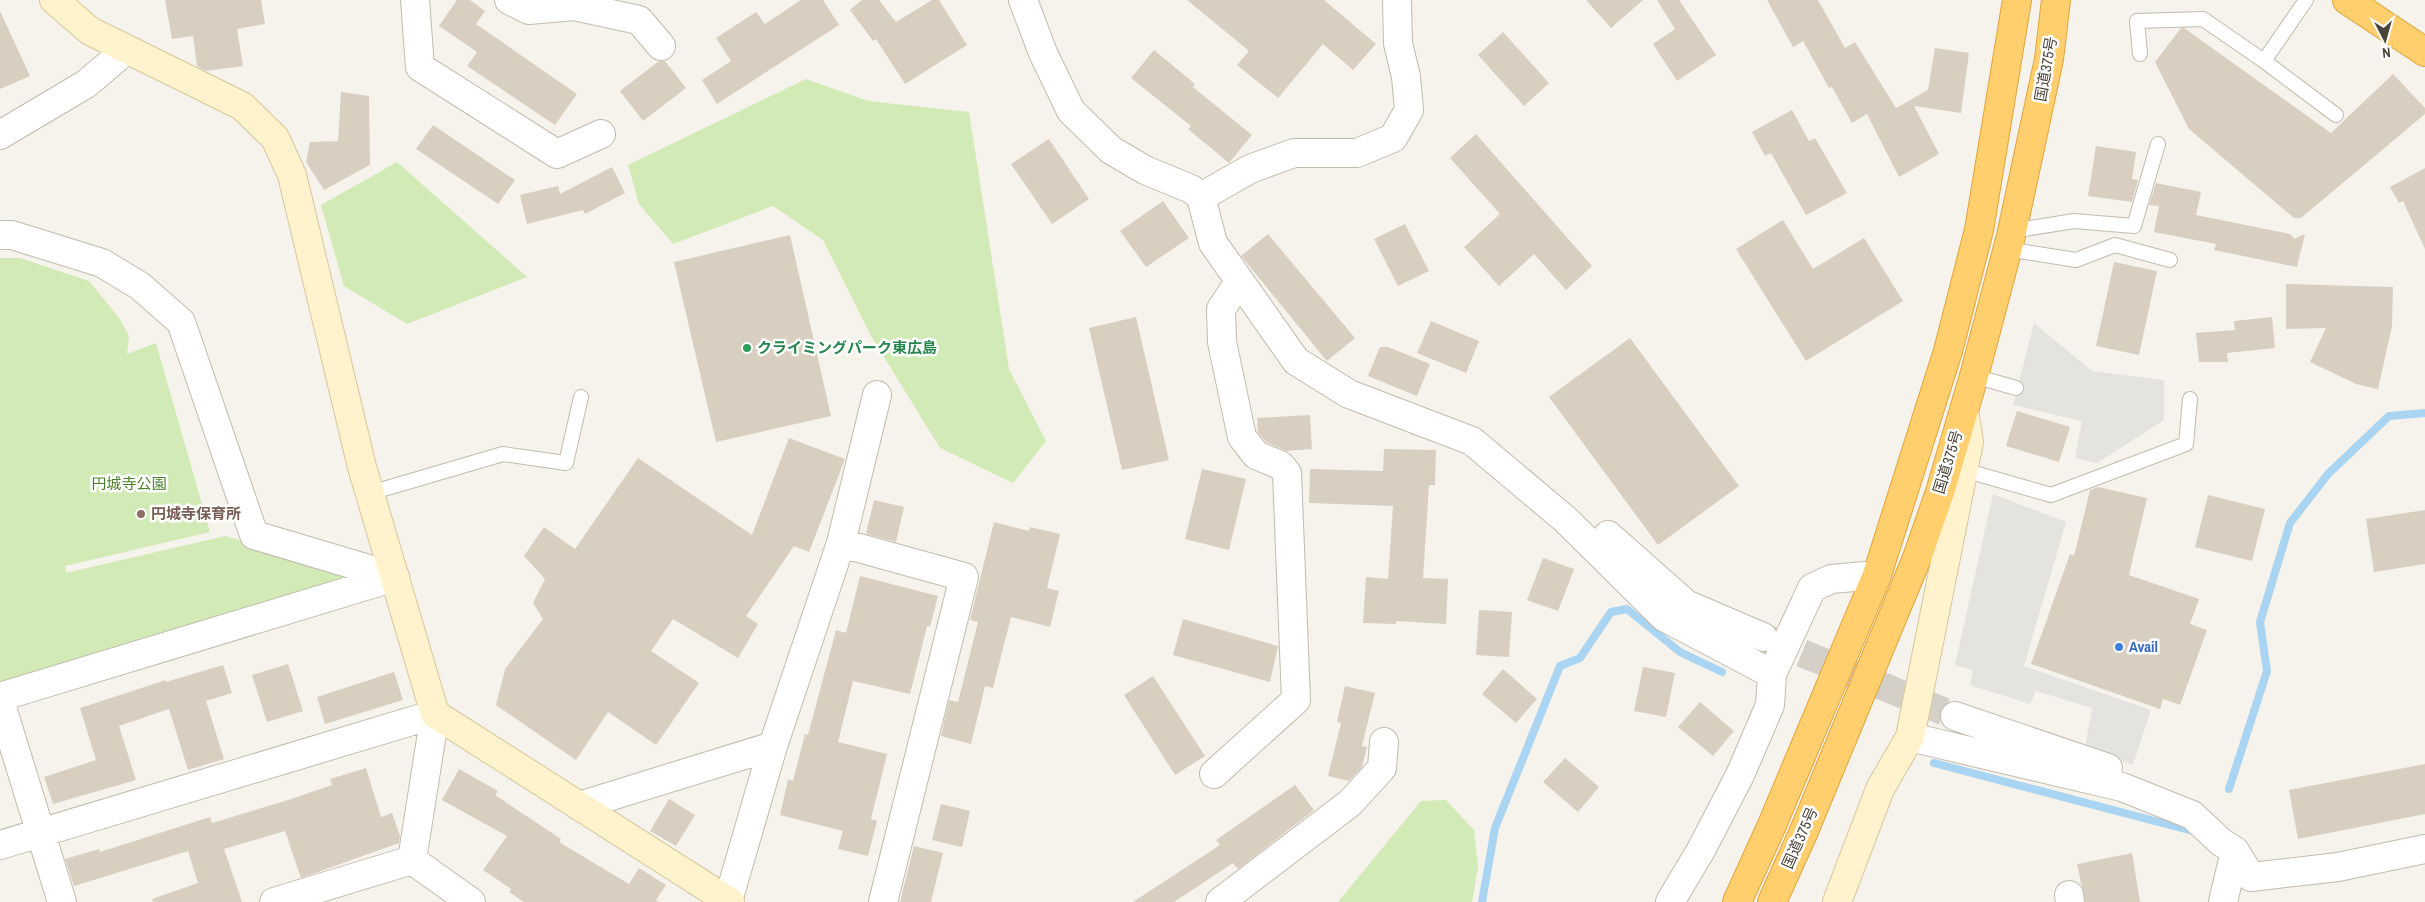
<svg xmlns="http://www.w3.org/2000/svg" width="2425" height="902" viewBox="0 0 2425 902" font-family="'Archivo Narrow','Noto Sans JP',sans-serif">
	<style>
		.green { fill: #d2eab5 }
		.parking { fill: #e5e3e0 }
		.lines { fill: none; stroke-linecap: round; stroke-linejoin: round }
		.stream { stroke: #a9d4f2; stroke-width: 8 }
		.building { fill: #d8cfc1 }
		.street-tunnel { stroke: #d4d0c8; stroke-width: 28; stroke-dasharray: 28 14; stroke-linecap: butt }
		.lane-casing { stroke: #c2bbae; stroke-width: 16 }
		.street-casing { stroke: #c2bbae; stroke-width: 30 }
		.secondary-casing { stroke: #d6c79b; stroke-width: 30 }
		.highway-casing { stroke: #e0a43c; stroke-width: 30 }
		.lane { stroke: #fff; stroke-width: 14 }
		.street { stroke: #fff; stroke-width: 28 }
		.secondary { stroke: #fff3cd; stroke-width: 28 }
		.highway { stroke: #ffcf6e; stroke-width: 28 }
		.leisure-dot { fill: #2e9e5b; stroke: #fff; stroke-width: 2 }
		.education-dot { fill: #8d6e63; stroke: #fff; stroke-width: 2 }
		.shop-dot { fill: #3f7fe0; stroke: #fff; stroke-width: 2 }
		.labels { text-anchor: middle; stroke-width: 5; stroke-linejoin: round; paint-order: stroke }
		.street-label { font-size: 15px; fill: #4b4439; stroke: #fff }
		.leisure-label { font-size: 15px; font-weight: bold; fill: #27864d; stroke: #fff; text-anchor: start }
		.park-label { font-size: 15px; fill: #4a7f2a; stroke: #fff }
		.education-label { font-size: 15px; font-weight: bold; fill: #785e54; stroke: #fff; text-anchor: start }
		.shop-label { font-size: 15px; font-weight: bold; fill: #366cbe; stroke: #fff; text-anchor: start }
	</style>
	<rect width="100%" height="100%" fill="#f6f3ec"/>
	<path class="green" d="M 806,79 L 868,101 L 969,112 L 1009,369 L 1046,441 L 1013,483 L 940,448 L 871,336 L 823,240 L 773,206 L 673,244 L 639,204 L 628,165 Z
		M 397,162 L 527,277 L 407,324 L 344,286 L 321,205 Z
		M 0,258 L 20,258 L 89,281 L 120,319 L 129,336 L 127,354 L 156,343 L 210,532 L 65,566 L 66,573 L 225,536 L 356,574 L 348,581 L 0,686 Z
		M 1446,800 L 1474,830 L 1478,867 L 1472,902 L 1338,902 L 1421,801 Z"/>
	<path class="parking" d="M 2034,323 L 2092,371 L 2164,380 L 2164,420 L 2097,463 L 2075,458 L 2082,421 L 2013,405 Z
		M 1993,494 L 2066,522 L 2024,666 L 2151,710 L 2133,765 L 2085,747 L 2092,708 L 2036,691 L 2030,704 L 1970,685 L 1973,670 L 1955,665 Z"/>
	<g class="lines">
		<path class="stream" d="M 1934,763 L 2189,830
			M 2229,789 L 2267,671 L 2260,622 L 2290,523 L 2328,474 L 2389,416 L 2425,413
			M 1482,902 L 1495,828 L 1560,666 L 1580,658 L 1611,612 L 1627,609 L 1680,652 L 1722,672"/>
	</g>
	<path class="building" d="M 165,0 L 261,0 L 265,24 L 237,29 L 243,66 L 206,71 L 197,66 L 193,36 L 172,39 Z
		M 457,0 L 470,0 L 485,11 L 476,24 L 577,94 L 555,125 L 467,66 L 477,52 L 439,26 Z
		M 801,0 L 823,0 L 839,25 L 717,104 L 702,80 L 731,61 L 716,38 L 756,12 L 765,24 Z
		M 862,0 L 879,0 L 896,22 L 932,0 L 939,0 L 967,45 L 905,84 L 876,39 L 873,41 L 850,10 Z
		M 1187,0 L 1324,0 L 1376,44 L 1353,70 L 1323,44 L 1278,98 L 1237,65 L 1249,51 Z
		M 1586,0 L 1643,0 L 1611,28 Z
		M 1657,0 L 1679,0 L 1716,55 L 1677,81 L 1653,44 L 1675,29 Z
		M 1767,0 L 1818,0 L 1845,48 L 1855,42 L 1896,108 L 1928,90 L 1935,48 L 1969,53 L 1961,113 L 1914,106 L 1939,154 L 1899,177 L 1867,114 L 1852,123 L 1832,87 L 1829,88 L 1803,41 L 1793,47 Z
		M 0,11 L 30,76 L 0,89 Z
		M 2181,28 L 2184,28 L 2331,133 L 2393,74 L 2425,108 L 2425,114 L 2301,218 L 2294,218 L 2189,129 L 2155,62 Z
		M 1503,32 L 1549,83 L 1524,106 L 1478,55 Z
		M 1154,50 L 1195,84 L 1193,87 L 1252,135 L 1229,163 L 1188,129 L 1191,126 L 1131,78 Z
		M 659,61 L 665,61 L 686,88 L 643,121 L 620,91 Z
		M 341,92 L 369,96 L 370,165 L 324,190 L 306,162 L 310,142 L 338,141 Z
		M 1792,110 L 1809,141 L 1815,138 L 1847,193 L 1806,215 L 1771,153 L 1765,156 L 1752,132 Z
		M 433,125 L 515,180 L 498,204 L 416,149 Z
		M 1476,134 L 1592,266 L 1566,290 L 1534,254 L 1499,286 L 1464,247 L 1500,214 L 1450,158 Z
		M 1049,139 L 1089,199 L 1052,224 L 1011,164 Z
		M 2096,146 L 2136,152 L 2132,179 L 2138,180 L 2132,202 L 2088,196 Z
		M 612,167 L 625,193 L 585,214 L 583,210 L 527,224 L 520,195 L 558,186 L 560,194 Z
		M 2425,168 L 2425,249 L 2403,201 L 2399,203 L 2390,187 Z
		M 2156,183 L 2201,192 L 2196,215 L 2290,234 L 2294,239 L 2305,234 L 2297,267 L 2214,250 L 2216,244 L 2154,232 L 2159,206 L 2149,205 Z
		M 1163,201 L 1189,238 L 1146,267 L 1120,231 Z
		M 1783,220 L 1813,269 L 1864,238 L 1903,301 L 1806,361 L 1736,249 Z
		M 1405,224 L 1429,271 L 1398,286 L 1374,239 Z
		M 1268,234 L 1355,338 L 1327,361 L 1241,256 Z
		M 790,235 L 831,416 L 716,442 L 674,262 Z
		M 2114,262 L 2157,271 L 2139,355 L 2096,346 Z
		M 2286,284 L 2393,287 L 2392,326 L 2378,389 L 2356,384 L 2310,362 L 2326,328 L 2286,329 Z
		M 1136,317 L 1169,460 L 1122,470 L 1089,328 Z
		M 2272,317 L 2275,348 L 2227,353 L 2228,362 L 2199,362 L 2196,333 L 2235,330 L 2234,321 Z
		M 1431,321 L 1479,341 L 1466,373 L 1417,353 Z
		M 1630,338 L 1739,486 L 1658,545 L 1549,397 Z
		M 1380,347 L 1388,347 L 1430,364 L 1417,396 L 1368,376 Z
		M 2017,411 L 2070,427 L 2059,462 L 2006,446 Z
		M 1310,415 L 1312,449 L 1286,451 L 1266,442 L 1258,432 L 1257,418 Z
		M 789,438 L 845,459 L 809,552 L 794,546 L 746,616 L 758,624 L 738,658 L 673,619 L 651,651 L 699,683 L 656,745 L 608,712 L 576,760 L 496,705 L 505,669 L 543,619 L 533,603 L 545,579 L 524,556 L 544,527 L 575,549 L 638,458 L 752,535 Z
		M 1384,449 L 1436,450 L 1435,485 L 1429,485 L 1423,578 L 1448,579 L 1446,624 L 1396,621 L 1396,624 L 1363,623 L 1366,577 L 1388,579 L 1393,506 L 1309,503 L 1310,469 L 1383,471 Z
		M 1202,469 L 1246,479 L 1229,550 L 1185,539 Z
		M 2098,487 L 2147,498 L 2129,575 L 2199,599 L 2190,624 L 2207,630 L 2180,705 L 2163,699 L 2160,709 L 2031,664 L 2070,554 L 2074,556 L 2090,490 Z
		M 2208,495 L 2265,509 L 2252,561 L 2195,547 Z
		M 874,500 L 904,507 L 896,542 L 866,534 Z
		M 2425,510 L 2425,564 L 2374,572 L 2366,519 Z
		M 994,522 L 1029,531 L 1030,527 L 1060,534 L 1047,588 L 1059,591 L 1050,627 L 1011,617 L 993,688 L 985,686 L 971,744 L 941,736 L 949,700 L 958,702 L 978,622 L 970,620 Z
		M 1543,558 L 1574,569 L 1558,611 L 1527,600 Z
		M 860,576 L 938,596 L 930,627 L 927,626 L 910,694 L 853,681 L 838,742 L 887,754 L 871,819 L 877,821 L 868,856 L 838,849 L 843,831 L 780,815 L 788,779 L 793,781 L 805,734 L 808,735 L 836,630 L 846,633 Z
		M 1479,610 L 1512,612 L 1509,657 L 1476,655 Z
		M 1183,619 L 1278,646 L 1270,682 L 1173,655 Z
		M 288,664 L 303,711 L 267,722 L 252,675 Z
		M 223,665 L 232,693 L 206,701 L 224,759 L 188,770 L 169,709 L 119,726 L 136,780 L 53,804 L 44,777 L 96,760 L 80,708 L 166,680 L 166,682 Z
		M 1643,667 L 1675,673 L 1666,717 L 1634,711 Z
		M 1503,669 L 1537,699 L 1516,723 L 1482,694 Z
		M 394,672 L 403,700 L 325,724 L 317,697 Z
		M 1153,676 L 1205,756 L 1175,775 L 1124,695 Z
		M 1345,686 L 1375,693 L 1362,746 L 1367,747 L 1362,767 L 1349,781 L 1328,776 L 1341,723 L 1337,722 Z
		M 1700,702 L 1734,731 L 1713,756 L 1678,727 Z
		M 1565,758 L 1599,787 L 1578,812 L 1543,782 Z
		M 2425,764 L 2425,814 L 2298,839 L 2289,790 Z
		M 366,768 L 381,817 L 392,813 L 400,836 L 399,843 L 301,878 L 285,831 L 224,849 L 242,902 L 153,902 L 152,899 L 198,883 L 188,851 L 74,886 L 65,859 L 99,849 L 100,852 L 210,817 L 212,823 L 288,800 L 332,785 L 330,779 Z
		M 459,769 L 498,791 L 495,795 L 561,839 L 559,842 L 629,884 L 639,868 L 666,885 L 656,900 L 659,902 L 524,902 L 509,892 L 511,889 L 483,870 L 507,836 L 442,800 Z
		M 1295,785 L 1314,810 L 1238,869 L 1233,863 L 1174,902 L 1133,902 L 1220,845 L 1216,840 Z
		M 669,799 L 695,815 L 676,846 L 650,831 Z
		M 941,804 L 970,811 L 962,847 L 932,840 Z
		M 914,846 L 943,853 L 931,902 L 900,902 Z
		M 2132,853 L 2140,902 L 2085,902 L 2077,864 Z"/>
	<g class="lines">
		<path class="street-tunnel" d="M 1763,637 L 1955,716"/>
		<defs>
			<path id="lane" d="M 2140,54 L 2137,21 L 2203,19 L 2264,61 L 2336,115
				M 2264,61 L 2306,0
				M 2012,231 L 2074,221 L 2134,226 L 2158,144
				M 2007,249 L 2076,260 L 2115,245 L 2170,260
				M 1974,376 L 2016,388
				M 1964,470 L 2051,495 L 2186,444 L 2190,399
				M 370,493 L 503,454 L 566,463 L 581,397"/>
			<path id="street" d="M 415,0 L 420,67 L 557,154 L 601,134
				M 509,0 L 529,10 L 574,6 L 639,20 L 661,46
				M 1023,0 L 1043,53 L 1071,111 L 1111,150 L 1145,170 L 1191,189 L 1201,197 L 1213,243 L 1296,361 L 1349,394 L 1472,441 L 1566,520 L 1664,617 L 1772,674
				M 0,135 L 86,84 L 126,50
				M 1201,197 L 1250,169 L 1294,153 L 1357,153 L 1393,138 L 1409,110 L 1406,77 L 1398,43 L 1397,0
				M 0,235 L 12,235 L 102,263 L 140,286 L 181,322 L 254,535 L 395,577
				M 1608,535 L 1686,604 L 1763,637
				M 841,543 L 964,577 L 883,902
				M 0,697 L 395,577
				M 0,701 L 62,902
				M 1955,716 L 2108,768
				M 1910,737 L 2122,787 L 2192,815 L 2221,842 L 2235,851 L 2251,877 L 2338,867 L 2425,849
				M 1214,774 L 1296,700 L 1287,473 L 1280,465 L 1256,455 L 1242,437 L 1222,342 L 1221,309 L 1239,282
				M 579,806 L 773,746 L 841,543 L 877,395
				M 0,845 L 435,714 L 412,860 L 471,902
				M 2069,895 L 2070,902
				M 728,901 L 773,746
				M 274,902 L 412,860
				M 1220,902 L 1350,803 L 1382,768 L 1384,742
				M 1670,902 L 1701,850 L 1740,775 L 1770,705 L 1772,674 L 1812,588 L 1831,579 L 1877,575
				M 2223,902 L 2235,851"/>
			<path id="secondary" d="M 54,0 L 90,31 L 242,106 L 275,138 L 292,175 L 362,467 L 435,714 L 730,902
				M 1837,902 L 1880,789 L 1910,737 L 1969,442 L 1964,410"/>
			<path id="highway" d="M 2347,0 L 2425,52
				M 1737,902 L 1772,825 L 1877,575 L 1948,351 L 1979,230 L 2017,0
				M 1772,902 L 1804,831 L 1917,558 L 1940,492 L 1974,376 L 2011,236 L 2049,59 L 2056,0"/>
		</defs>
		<use href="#lane" class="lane-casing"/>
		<use href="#street" class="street-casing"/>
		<use href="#secondary" class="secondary-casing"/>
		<use href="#highway" class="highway-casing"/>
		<use href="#lane" class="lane"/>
		<use href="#street" class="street"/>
		<use href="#secondary" class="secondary"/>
		<use href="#highway" class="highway"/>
	</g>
	<circle class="leisure-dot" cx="747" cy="348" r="5"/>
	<circle class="education-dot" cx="141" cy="514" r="5"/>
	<circle class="shop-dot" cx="2119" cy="647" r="5"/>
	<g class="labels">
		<g class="street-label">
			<text transform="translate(2046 69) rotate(-80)" y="5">国道375号</text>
			<text transform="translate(1948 462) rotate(-73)" y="5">国道375号</text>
			<text transform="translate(1800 838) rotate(-66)" y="5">国道375号</text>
		</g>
		<g class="leisure-label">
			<text x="757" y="353">クライミングパーク東広島</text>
		</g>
		<g class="park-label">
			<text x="129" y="489">円城寺公園</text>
		</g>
		<g class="education-label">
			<text x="151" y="519">円城寺保育所</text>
		</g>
		<g class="shop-label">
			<text x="2129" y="652">Avail</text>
		</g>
	</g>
	<g transform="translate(2385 40) rotate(174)" stroke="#ffffff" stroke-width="4" paint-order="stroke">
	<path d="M0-4L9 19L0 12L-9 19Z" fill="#4b4439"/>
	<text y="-8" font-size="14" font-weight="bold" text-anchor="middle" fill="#4b4439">N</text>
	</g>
</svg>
